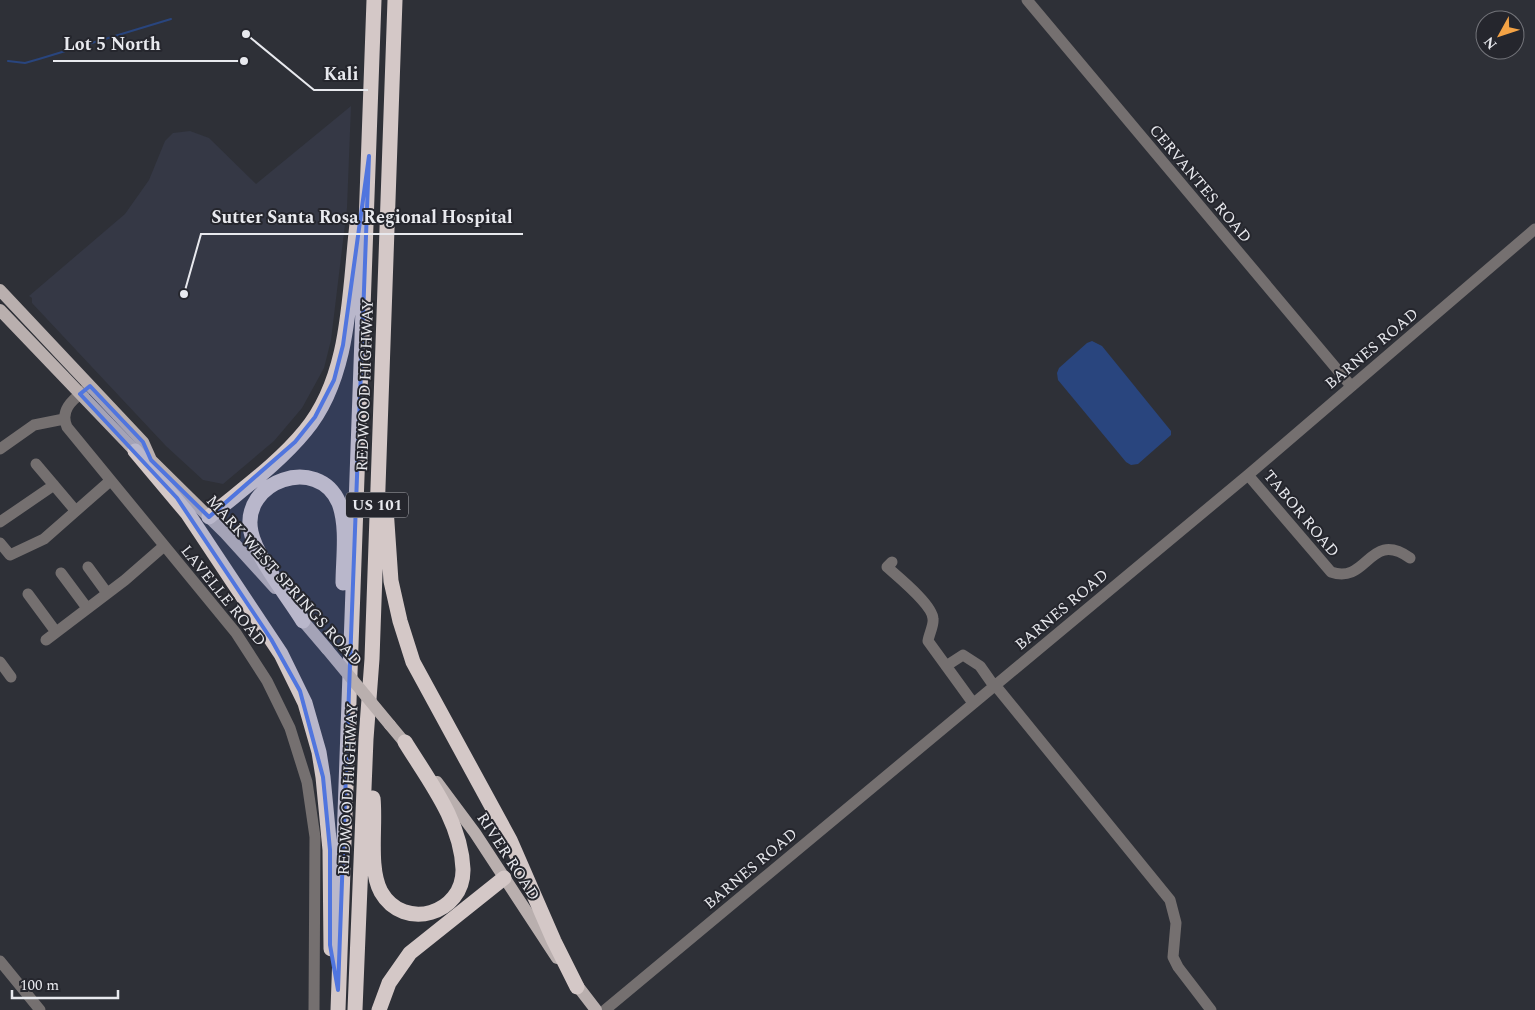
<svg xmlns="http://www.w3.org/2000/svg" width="1535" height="1010" viewBox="0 0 1535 1010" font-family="Spectral,serif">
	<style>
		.built { fill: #353845 }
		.water { fill: #29457e }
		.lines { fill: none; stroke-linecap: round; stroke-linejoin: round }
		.stream { stroke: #29457e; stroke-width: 2 }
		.minor { stroke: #757070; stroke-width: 11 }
		.major { stroke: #b9afae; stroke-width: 12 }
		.highway { stroke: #d4c8c7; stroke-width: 15 }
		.major-bridge { stroke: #b9afae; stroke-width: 12 }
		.marked { fill: #5075de; fill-opacity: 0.2; stroke: #5075de; stroke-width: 4; stroke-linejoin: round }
		.labels { text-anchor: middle; stroke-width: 4; stroke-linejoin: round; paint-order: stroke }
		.shield { fill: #25262d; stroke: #aeaeb4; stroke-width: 1 }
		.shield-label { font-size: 15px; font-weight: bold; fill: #e8e9ee }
		.street-label { font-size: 16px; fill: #e8e9ee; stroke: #25262d }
		.leader { fill: none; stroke: #e8e9ee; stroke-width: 2 }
		.callout-dot { fill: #e8e9ee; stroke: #25262d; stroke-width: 2 }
		.callout-label { font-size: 18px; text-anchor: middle; font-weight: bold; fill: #e8e9ee; stroke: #25262d; stroke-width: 4; stroke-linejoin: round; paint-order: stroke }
	</style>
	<rect width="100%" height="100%" fill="#2e3037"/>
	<path class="built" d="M 351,106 L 347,208 L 331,340 L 324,368 L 302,408 L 274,441 L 223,484 L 203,480 L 166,446 L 32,303 L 32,298 L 29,296 L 125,214 L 149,180 L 165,141 L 173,133 L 190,131 L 209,138 L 256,184 Z"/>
	<path class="water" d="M 1092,341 L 1102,346 L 1171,431 L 1171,435 L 1138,464 L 1131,465 L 1126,462 L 1058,380 L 1057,373 L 1059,368 L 1087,343 Z"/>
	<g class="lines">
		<path class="stream" d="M 8,61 L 25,63 L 39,59 L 171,19"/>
		<path class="minor" d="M 1027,0 L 1351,386
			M 86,389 C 74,399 59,409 67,427 L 236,633 L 267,681 L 290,728 L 307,782 L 315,837 L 314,1010
			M 0,449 L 34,425 L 64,419
			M 36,464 L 75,510
			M 1248,475 L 1331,572 C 1368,585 1369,529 1410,558
			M 0,522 L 54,485
			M 0,543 L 10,555 L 44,539 L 110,481
			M 892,562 L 887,567 C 897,576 933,605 933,619 C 934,625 929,634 928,641 L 973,703
			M 88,567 L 107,593
			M 61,573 L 87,608
			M 28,594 L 56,632
			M 46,640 L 125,580 L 164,546
			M 0,662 L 11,677
			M 946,666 L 963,655 L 980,666 L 994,686
			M 995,685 L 1170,900 L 1176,923 L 1173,957 L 1178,967 L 1211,1010
			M 0,961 L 40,1010
			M 605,1010 L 1248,475 L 1535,229"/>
		<path class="major" d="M 0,290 L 143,442 L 151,460
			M 0,310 L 135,451 L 151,460 L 225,533 L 275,588
			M 298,615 L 327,649
			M 390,725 L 410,749
			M 437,782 L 475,833 L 557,958
			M 573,980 L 596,1010"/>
		<path class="highway" d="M 135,451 L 188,514 L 281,654 L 305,703 L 319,752 L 323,777 L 330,850 L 331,949
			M 386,508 L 391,581 L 400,621 L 413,662 L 510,840 L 554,941 L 577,987
			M 209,517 C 241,490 278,464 305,431 C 351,376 349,292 357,224
			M 303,621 C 289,598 256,557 251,532 C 240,481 318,454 339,503 C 348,527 343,559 343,583
			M 373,798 C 376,825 368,868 381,892 C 404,932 464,914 463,869 C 461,821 429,781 405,742
			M 338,1010 L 374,0
			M 355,1010 L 366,739 L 372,659 L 395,0
			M 379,1010 L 389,983 L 410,953 L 504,878"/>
		<path class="major-bridge" d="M 327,649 L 390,725"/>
	</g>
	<path class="marked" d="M 369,156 L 351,637 L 338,990 L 330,945 L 330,850 L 323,777 L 300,691 L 271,639 L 177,498 L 80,394 L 90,386 L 143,442 L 151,460 L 209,517 L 295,442 L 315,417 L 334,380 L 343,345 Z"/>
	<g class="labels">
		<rect class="shield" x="346" y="492.5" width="62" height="25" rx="4"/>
		<g class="shield-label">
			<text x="377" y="510">US 101</text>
		</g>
		<g class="street-label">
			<text transform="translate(1201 183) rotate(50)" y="6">CERVANTES ROAD</text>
			<text transform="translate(1371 348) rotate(-40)" y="6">BARNES ROAD</text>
			<text transform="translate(364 385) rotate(-88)" y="6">REDWOOD HIGHWAY</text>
			<text transform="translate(1302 513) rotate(50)" y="6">TABOR ROAD</text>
			<text transform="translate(285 580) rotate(48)" y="6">MARK WEST SPRINGS ROAD</text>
			<text transform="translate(224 595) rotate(51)" y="6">LAVELLE ROAD</text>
			<text transform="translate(1061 609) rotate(-40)" y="6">BARNES ROAD</text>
			<text transform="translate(347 789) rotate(-87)" y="6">REDWOOD HIGHWAY</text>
			<text transform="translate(509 856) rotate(57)" y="6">RIVER ROAD</text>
			<text transform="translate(750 868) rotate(-40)" y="6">BARNES ROAD</text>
		</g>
	</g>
	<path class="leader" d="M244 61L171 61H53M246 34L314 90H368M184 294L201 234H523"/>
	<g class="callout-dot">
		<circle cx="244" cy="61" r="5"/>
		<circle cx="246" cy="34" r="5"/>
		<circle cx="184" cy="294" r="5"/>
	</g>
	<g class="callout-label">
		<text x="112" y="50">Lot 5 North</text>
		<text x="341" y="80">Kali</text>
		<text x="362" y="223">Sutter Santa Rosa Regional Hospital</text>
	</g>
	<g transform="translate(1500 35) rotate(230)"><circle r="24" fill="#25262d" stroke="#73747a"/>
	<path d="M0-4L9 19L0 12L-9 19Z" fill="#f4a345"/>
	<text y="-8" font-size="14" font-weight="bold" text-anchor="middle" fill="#e8e9ee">N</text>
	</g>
	<path d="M12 990v8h106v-8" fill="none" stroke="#e8e9ee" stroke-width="2.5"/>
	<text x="20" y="990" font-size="15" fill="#e8e9ee" stroke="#25262d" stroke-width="4" paint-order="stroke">100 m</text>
</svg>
